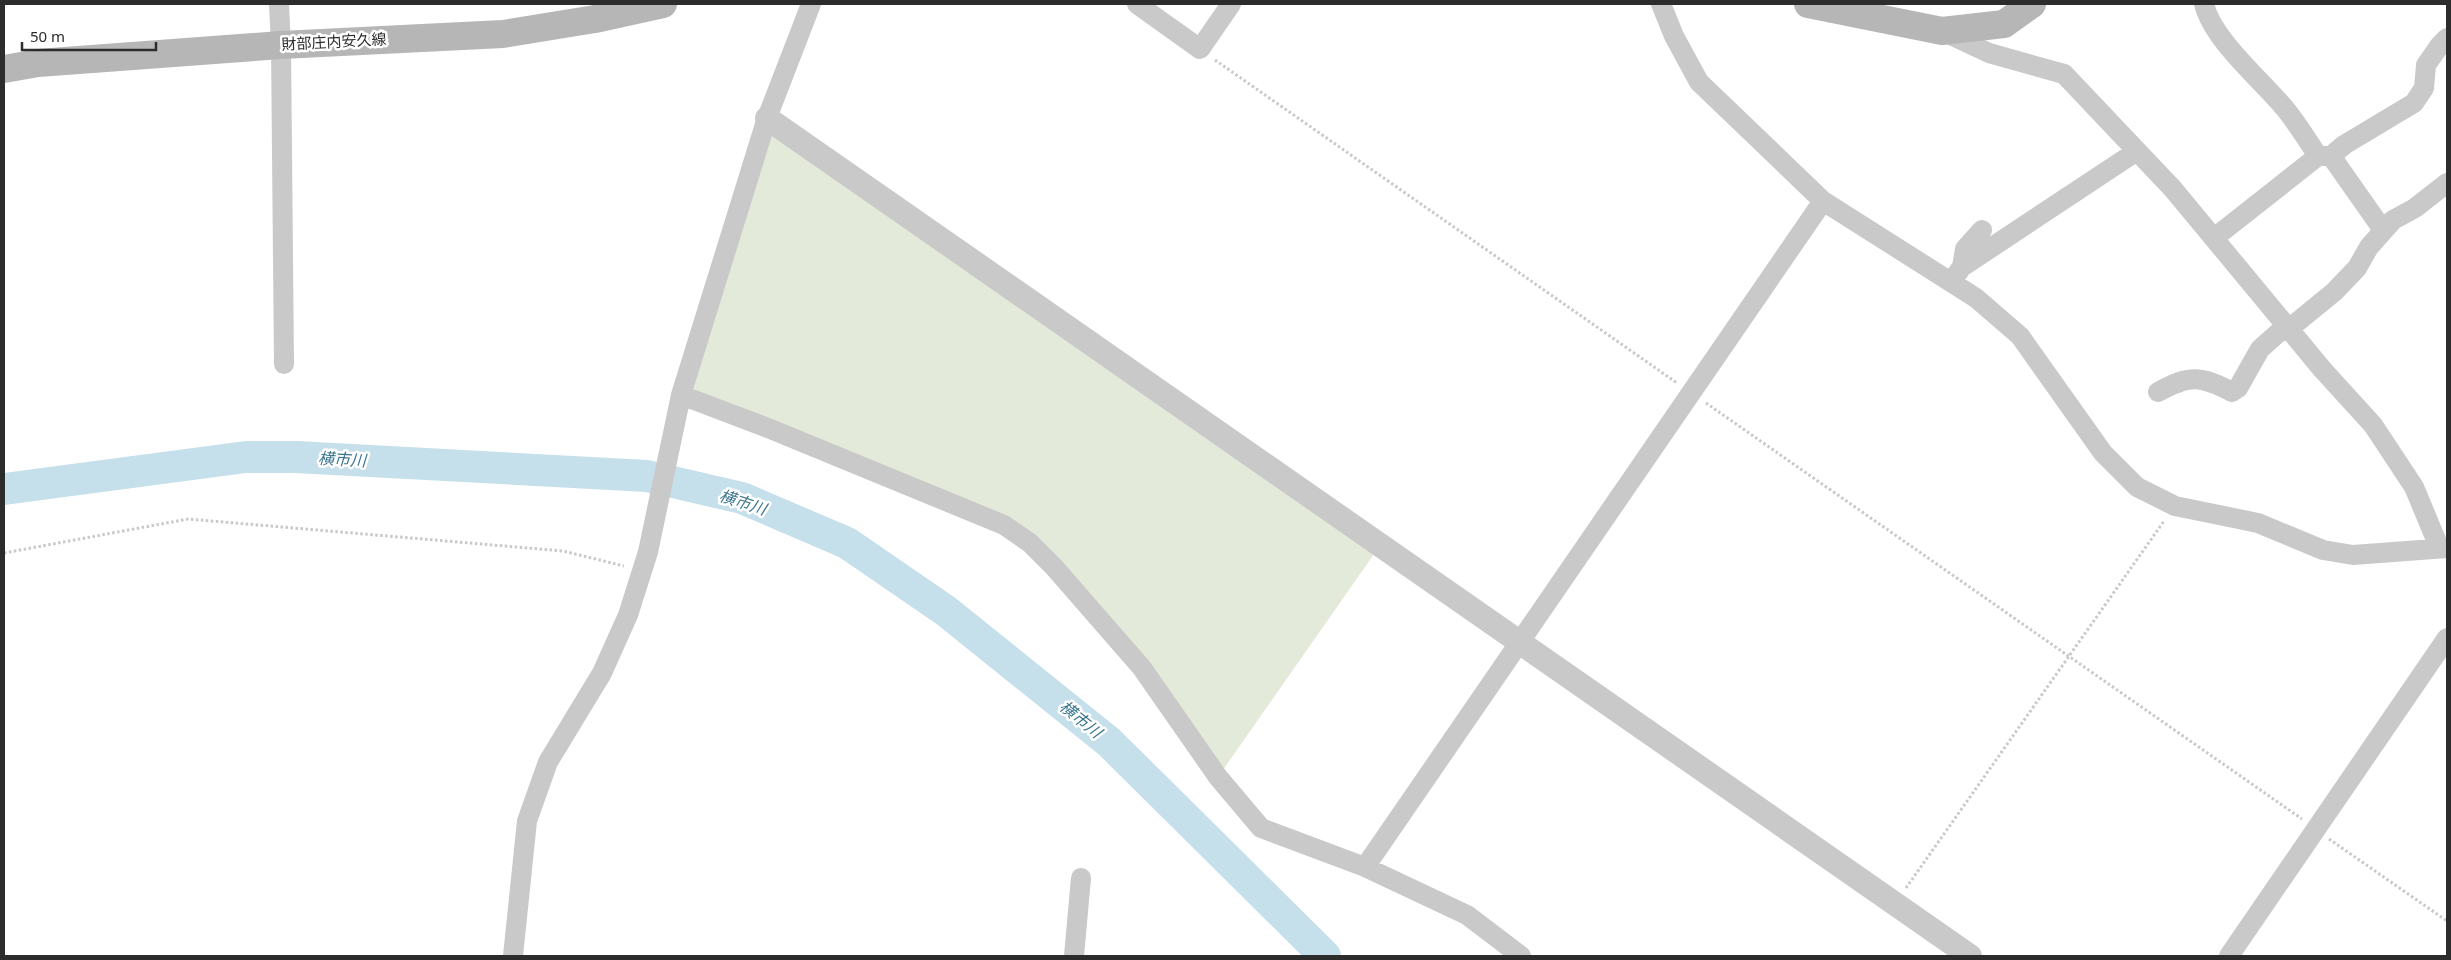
<svg xmlns="http://www.w3.org/2000/svg" width="2451" height="960" viewBox="0 0 2451 960" font-family="'Noto Sans','Noto Sans JP',sans-serif">
	<style>
		.green { fill: #e4ead9 }
		.lines { fill: none; stroke-linecap: round; stroke-linejoin: round }
		.river { stroke: #c5dfeb; stroke-width: 32 }
		.path { stroke: #c9c9c9; stroke-width: 3; stroke-dasharray: 2.5 2.5; stroke-linecap: butt }
		.minor { stroke: #c9c9c9; stroke-width: 20 }
		.tertiary { stroke: #c9c9c9; stroke-width: 24 }
		.secondary { stroke: #b6b6b6; stroke-width: 28 }
		.labels { text-anchor: middle; stroke-width: 5; stroke-linejoin: round; paint-order: stroke }
		.street-label { font-size: 15px; fill: #2c2c2c; stroke: #fff }
		.water-label { font-size: 16px; font-style: italic; fill: #3a758e; stroke: #fff }
	</style>
	<rect width="100%" height="100%" fill="#fff"/>
	<path class="green" d="M 767,118 L 1381,544 L 1218,777 L 1030,543 L 681,395 Z"/>
	<g class="lines">
		<path class="river" d="M 4,489 L 246,457 L 296,457 L 647,476 L 742,498 L 847,543 L 946,611 L 1109,742 L 1325,956"/>
		<path class="path" d="M 1215,60 L 1677,383
			M 1706,403 L 2302,819
			M 4,553 L 188,519 L 563,551 L 624,566
			M 2329,839 L 2447,921
			M 1906,888 L 2164,521"/>
		<path class="minor" d="M 279,4 L 281,45 L 284,364
			M 1137,4 L 1200,49 L 1231,4
			M 1661,4 L 1674,36 L 1699,82 L 1823,201 L 1976,298 L 2020,336 L 2103,453 L 2137,487 L 2175,506 L 2258,523 L 2323,550 L 2353,555 L 2447,548
			M 2204,4 C 2213,41 2263,81 2287,111 C 2298,125 2308,141 2318,156
			M 1942,31 L 1989,53 L 2064,74 L 2173,189 L 2322,369 L 2373,425 L 2414,487 L 2439,547
			M 2331,156 L 2344,145 L 2414,103 L 2424,88 L 2426,65 L 2440,45 L 2447,38
			M 2214,238 L 2318,156 L 2331,156 L 2383,230
			M 1962,267 L 1965,249 L 1982,230
			M 1951,282 L 1962,267 L 2137,151
			M 2290,328 L 2334,292 L 2357,268 L 2369,247 L 2393,220 L 2415,208 L 2447,183
			M 2158,392 C 2189,375 2200,375 2232,392 L 2238,388 L 2260,349 L 2287,325
			M 681,395 L 768,428 L 1004,525 L 1030,543 L 1054,567 L 1142,668 L 1218,777 L 1261,828 L 1365,867 L 1467,915 L 1521,956
			M 1365,867 L 1823,201
			M 513,956 L 527,821 L 548,762 L 602,673 L 628,615 L 648,552 L 681,395 L 767,118 L 811,4
			M 1074,956 L 1081,878
			M 2229,956 L 2447,638"/>
		<path class="tertiary" d="M 767,118 L 1970,956"/>
		<path class="secondary" d="M 1808,4 L 1942,31 L 2004,24 L 2032,4
			M 4,69 L 38,63 L 281,45 L 503,34 L 595,19 L 663,4"/>
	</g>
	<g class="labels">
		<g class="street-label">
			<text transform="translate(334 42) rotate(-3)" y="5">財部庄内安久線</text>
		</g>
		<g class="water-label">
			<text transform="translate(342 459) rotate(3)" y="6">横市川</text>
			<text transform="translate(743 502) rotate(18)" y="6">横市川</text>
			<text transform="translate(1081 719) rotate(39)" y="6">横市川</text>
		</g>
	</g>
	<rect width="2451" height="960" fill="none" stroke="#2c2c2c" stroke-width="10"/>
	<path d="M22 42v8h134v-8" fill="none" stroke="#2c2c2c" stroke-width="2.5"/>
	<text x="30" y="42" font-size="15" fill="#2c2c2c" stroke="#ffffff" stroke-width="4" paint-order="stroke">50 m</text>
</svg>
